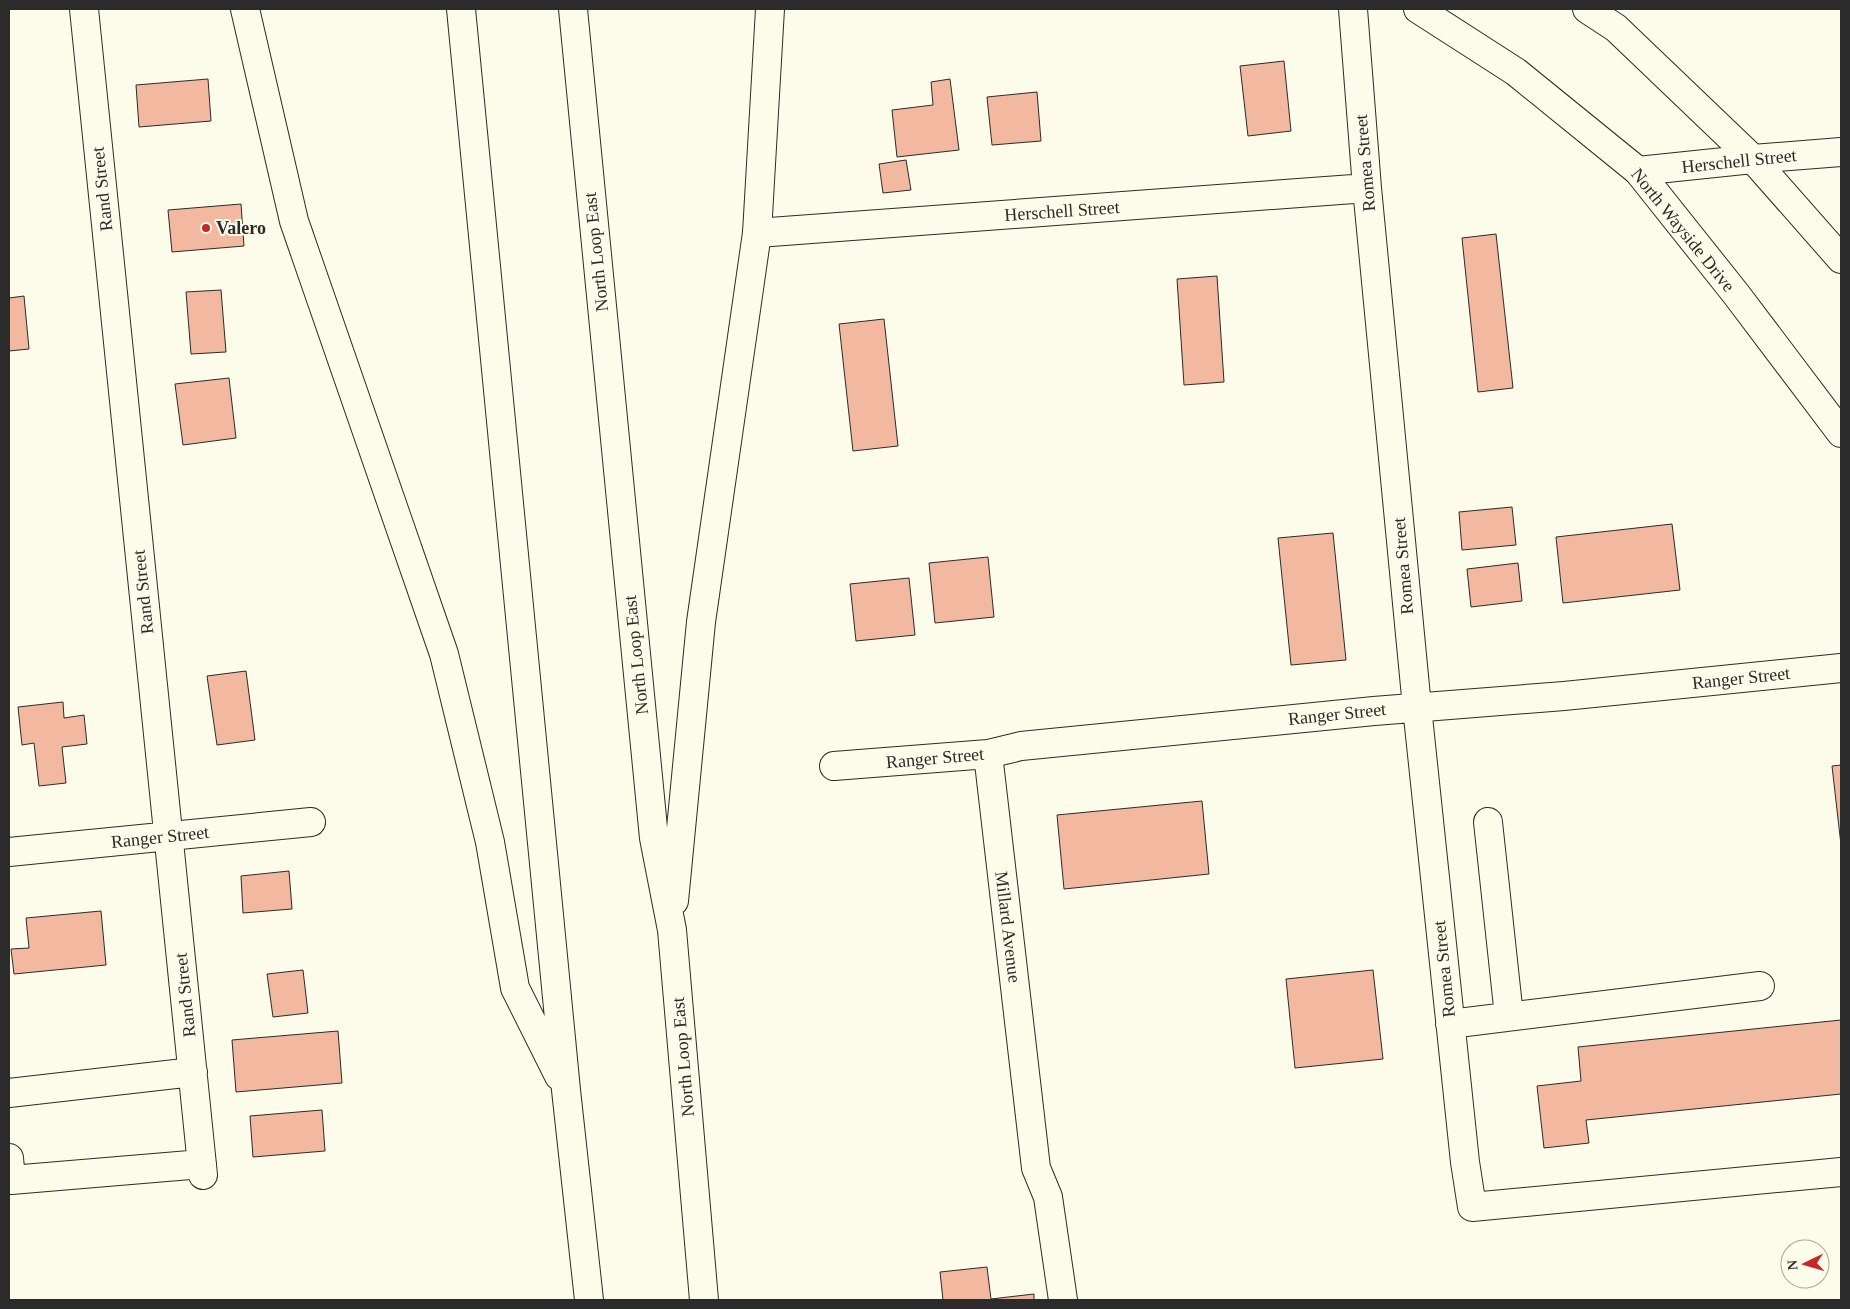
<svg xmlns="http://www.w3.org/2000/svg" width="1850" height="1309" viewBox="0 0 1850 1309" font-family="'Times New Roman',serif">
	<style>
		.building { fill: #f2b8a0; stroke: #2b2b2b }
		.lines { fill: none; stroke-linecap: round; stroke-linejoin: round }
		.minor-casing { stroke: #2b2b2b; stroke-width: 30 }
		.major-casing { stroke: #2b2b2b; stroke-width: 30 }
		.highway-casing { stroke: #2b2b2b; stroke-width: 30 }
		.minor { stroke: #fdfbea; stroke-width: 28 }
		.major { stroke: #fdfbea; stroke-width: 28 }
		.highway { stroke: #fdfbea; stroke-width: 28 }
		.poi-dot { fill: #c62828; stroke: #fdfbea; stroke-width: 2 }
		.labels { text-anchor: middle; stroke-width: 4; stroke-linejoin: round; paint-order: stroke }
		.street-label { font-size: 18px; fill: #2b2b2b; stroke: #fdfbea }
		.poi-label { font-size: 18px; font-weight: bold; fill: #2b2b2b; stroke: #fdfbea; text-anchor: start }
	</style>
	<rect width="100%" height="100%" fill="#fdfbea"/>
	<path class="building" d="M 1284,61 L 1291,131 L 1248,136 L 1240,66 Z
		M 208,79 L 211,121 L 139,127 L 136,85 Z
		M 950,79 L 959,150 L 897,157 L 892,110 L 933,105 L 931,82 Z
		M 1037,92 L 1041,141 L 992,145 L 987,97 Z
		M 906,160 L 911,190 L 883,193 L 879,164 Z
		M 241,204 L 244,246 L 172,252 L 168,210 Z
		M 1496,234 L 1513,388 L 1478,392 L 1462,238 Z
		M 1217,276 L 1224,382 L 1184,385 L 1177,279 Z
		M 221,290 L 226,352 L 191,354 L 186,292 Z
		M 24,296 L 29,349 L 9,351 L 9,298 Z
		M 884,319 L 898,446 L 853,451 L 839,324 Z
		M 229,378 L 236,438 L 183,445 L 175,384 Z
		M 1512,507 L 1516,545 L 1462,550 L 1459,512 Z
		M 1672,524 L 1680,590 L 1563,603 L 1556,537 Z
		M 1333,533 L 1346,660 L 1291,665 L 1278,538 Z
		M 988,557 L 994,617 L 935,623 L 929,563 Z
		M 1518,563 L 1522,601 L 1471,607 L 1467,569 Z
		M 909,578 L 915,635 L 856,641 L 850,584 Z
		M 246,671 L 255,740 L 217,745 L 207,676 Z
		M 63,702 L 64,718 L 84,715 L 87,744 L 62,747 L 66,783 L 39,786 L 34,743 L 22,745 L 18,707 Z
		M 1841,765 L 1841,845 L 1832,766 Z
		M 1202,801 L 1209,874 L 1064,889 L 1057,815 Z
		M 289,871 L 292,909 L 243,913 L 241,876 Z
		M 101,911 L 106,965 L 14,974 L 11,949 L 29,948 L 26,918 Z
		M 303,970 L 308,1013 L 273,1017 L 267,974 Z
		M 1373,970 L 1383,1059 L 1295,1068 L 1286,979 Z
		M 1841,1020 L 1841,1094 L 1586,1120 L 1589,1143 L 1544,1148 L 1537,1086 L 1581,1081 L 1578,1047 Z
		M 338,1031 L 342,1083 L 236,1092 L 232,1040 Z
		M 322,1110 L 325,1151 L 253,1157 L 250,1116 Z
		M 987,1267 L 991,1299 L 1034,1294 L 1034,1300 L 943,1300 L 940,1272 Z"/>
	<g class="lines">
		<defs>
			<path id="minor" d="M 84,9 L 203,1175
				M 1353,9 L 1367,188 L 1417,707 L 1465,1162 L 1472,1207 L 1841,1172
				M 1638,171 L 1753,159 L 1841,152
				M 757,233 L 1367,188
				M 988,754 L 1036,1168 L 1048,1197 L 1063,1300
				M 834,766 L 988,754 L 1021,746 L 1374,711 L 1564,696 L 1841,668
				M 1488,822 L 1509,1016
				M 9,852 L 311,822
				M 1450,1024 L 1760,986
				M 9,1093 L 193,1072
				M 9,1158 L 11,1180 L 202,1164"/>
			<path id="major" d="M 1418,9 L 1516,72 L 1638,171 L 1736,294 L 1841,433
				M 1587,9 L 1616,28 L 1753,159 L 1841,259
				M 757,233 L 770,9"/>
			<path id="highway" d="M 245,9 L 294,221 L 444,654 L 490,842 L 515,988 L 559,1076
				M 461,9 L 566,1090 L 589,1300
				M 573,9 L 654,838 L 672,930 L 704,1300
				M 674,901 L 701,622 L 757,233"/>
		</defs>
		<use href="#minor" class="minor-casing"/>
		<use href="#major" class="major-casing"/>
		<use href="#highway" class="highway-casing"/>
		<use href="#minor" class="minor"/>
		<use href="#major" class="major"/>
		<use href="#highway" class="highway"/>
	</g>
	<circle class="poi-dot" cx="206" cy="228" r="5"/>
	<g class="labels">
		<g class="street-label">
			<text transform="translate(1739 161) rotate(-6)" y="6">Herschell Street</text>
			<text transform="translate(1365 163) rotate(-95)" y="6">Romea Street</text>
			<text transform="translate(102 189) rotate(-96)" y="6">Rand Street</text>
			<text transform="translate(1062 211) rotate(-4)" y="6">Herschell Street</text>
			<text transform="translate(1683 230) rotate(51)" y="6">North Wayside Drive</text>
			<text transform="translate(596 252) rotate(-96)" y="6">North Loop East</text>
			<text transform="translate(1403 566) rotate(-95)" y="6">Romea Street</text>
			<text transform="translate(143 592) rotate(-96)" y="6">Rand Street</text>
			<text transform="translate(636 655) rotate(-96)" y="6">North Loop East</text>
			<text transform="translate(1741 678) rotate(-6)" y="6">Ranger Street</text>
			<text transform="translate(1337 714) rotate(-6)" y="6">Ranger Street</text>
			<text transform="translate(935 758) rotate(-5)" y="6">Ranger Street</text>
			<text transform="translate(160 837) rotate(-6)" y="6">Ranger Street</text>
			<text transform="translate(1008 927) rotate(83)" y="6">Millard Avenue</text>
			<text transform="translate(1444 969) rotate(-96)" y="6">Romea Street</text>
			<text transform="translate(185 995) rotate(-96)" y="6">Rand Street</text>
			<text transform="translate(683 1057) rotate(-95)" y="6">North Loop East</text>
		</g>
		<g class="poi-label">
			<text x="216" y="234">Valero</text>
		</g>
	</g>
	<rect width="1850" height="1309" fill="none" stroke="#2b2b2b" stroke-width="20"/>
	<g transform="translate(1805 1264) rotate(265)"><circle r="24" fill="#fdfbea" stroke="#a9a89e"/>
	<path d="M0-4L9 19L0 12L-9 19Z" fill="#c62828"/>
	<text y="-8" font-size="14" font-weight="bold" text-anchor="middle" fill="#2b2b2b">N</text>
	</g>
</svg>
